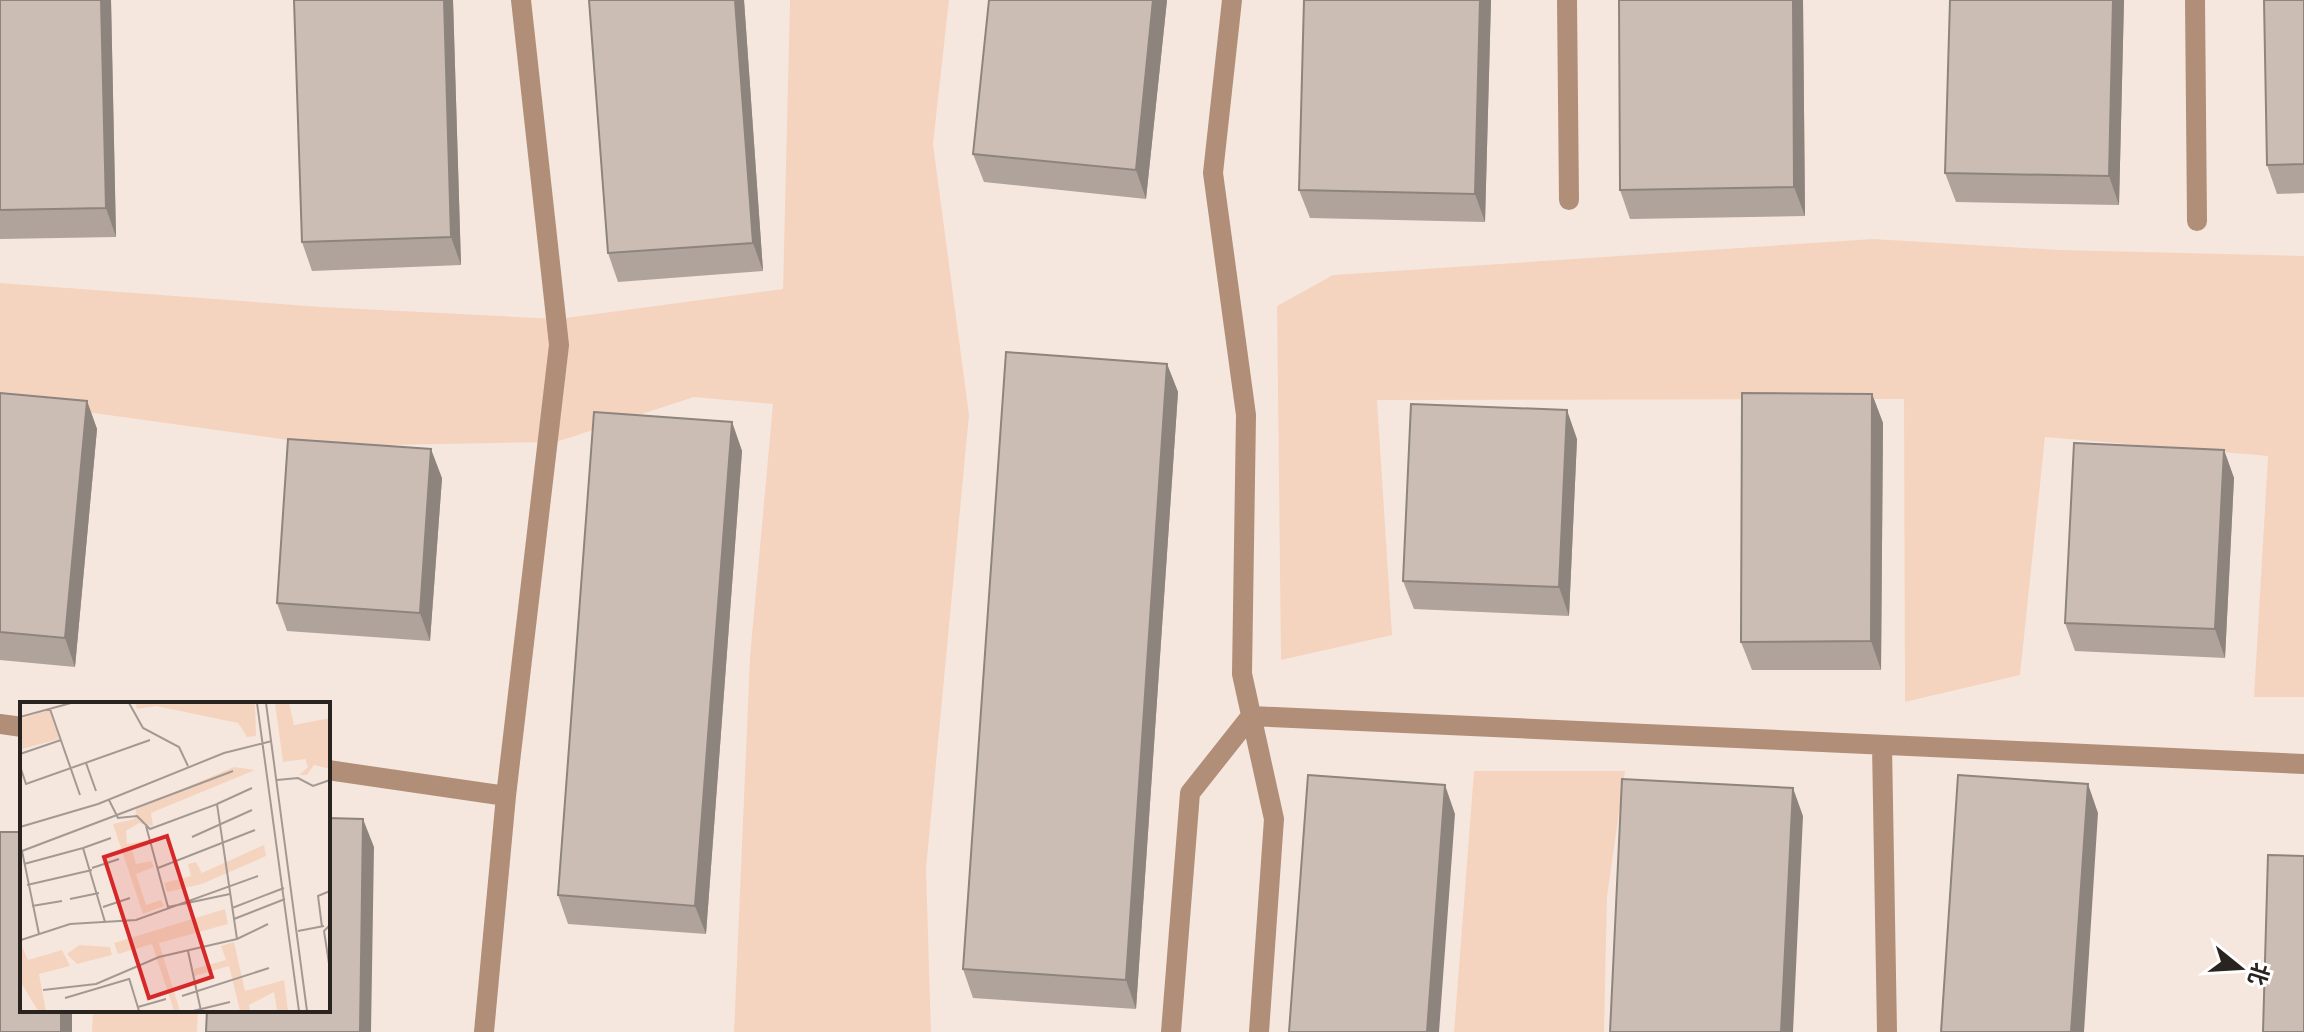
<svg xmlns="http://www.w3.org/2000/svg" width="2304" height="1032" viewBox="0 0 2304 1032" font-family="Georgia,'Noto Sans SC',serif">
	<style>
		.green { fill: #f5d4bf }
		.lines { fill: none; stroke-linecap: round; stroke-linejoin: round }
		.minor { stroke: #b18e78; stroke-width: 20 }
		.wall { fill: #afa39b }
		.shaded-wall { fill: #8e847e }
		.building { fill: #cbbdb4; stroke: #8e847e; stroke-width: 2 }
		.inset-road { fill: none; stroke: #a49992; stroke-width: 2 }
		.view { fill: #d62828; fill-opacity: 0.15; stroke: #d62828; stroke-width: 4 }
		.inset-edge { fill: none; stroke: #2a2421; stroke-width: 4 }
	</style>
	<rect width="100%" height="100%" fill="#f6e7de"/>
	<path class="green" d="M 790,0 L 949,0 L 933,144 L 969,415 L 926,869 L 931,1032 L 734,1032 L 750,657 L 773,404 L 694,397 L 556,442 L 332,446 L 0,400 L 0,283 L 322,307 L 558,319 L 783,289 Z
		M 1873,239 L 2060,250 L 2304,256 L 2304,697 L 2254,697 L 2268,456 L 2045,437 L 2020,675 L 1905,702 L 1904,399 L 1377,400 L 1392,635 L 1281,660 L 1277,306 L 1333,275 Z
		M 1474,771 L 1625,771 L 1607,897 L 1604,1032 L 1454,1032 Z
		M 93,1010 L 198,1010 L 197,1032 L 92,1032 Z"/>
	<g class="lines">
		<path class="minor" d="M 1232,0 L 1213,173 L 1246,415 L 1242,674 L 1274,819 L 1259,1032
			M 1567,0 L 1569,200
			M 2195,0 L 2197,221
			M 0,724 L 22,727
			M 1882,745 L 1887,1032
			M 328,770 L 506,796
			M 484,1032 L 506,796 L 559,345 L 521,0
			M 1171,1032 L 1190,793 L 1251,716 L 2304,764"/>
	</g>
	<path class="wall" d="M 0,0 L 111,0 L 116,237 L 0,239 Z
		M 294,0 L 453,0 L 461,265 L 312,271 L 302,242 Z
		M 589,0 L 744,0 L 763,271 L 618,282 L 608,253 Z
		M 989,0 L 1167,0 L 1146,199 L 984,182 L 973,154 Z
		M 1491,0 L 1485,222 L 1310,218 L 1299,190 Z
		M 1803,0 L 1805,216 L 1630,219 L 1620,190 Z
		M 1950,0 L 2124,0 L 2119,205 L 1956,202 L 1945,173 Z
		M 2304,0 L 2304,193 L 2277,194 L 2267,165 Z
		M 1167,364 L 1178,392 L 1136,1009 L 973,998 L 963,969 Z
		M 0,393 L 87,401 L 97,429 L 75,667 L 0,660 Z
		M 1872,394 L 1883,423 L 1881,670 L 1752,670 L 1741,642 Z
		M 732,422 L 742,451 L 706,934 L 568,924 L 558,895 Z
		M 1577,439 L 1569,616 L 1414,609 L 1403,581 Z
		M 2224,450 L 2234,478 L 2225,658 L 2075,651 L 2065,623 Z
		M 442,478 L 430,641 L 287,631 L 277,603 Z"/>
	<path class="shaded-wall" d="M 101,0 L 111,0 L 116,237 L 106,208 Z
		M 444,0 L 453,0 L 461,265 L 451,237 Z
		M 735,0 L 744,0 L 763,271 L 753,243 Z
		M 1153,0 L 1167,0 L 1146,199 L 1136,170 Z
		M 1480,0 L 1491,0 L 1485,222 L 1475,194 Z
		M 1793,0 L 1803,0 L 1805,216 L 1794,187 Z
		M 2113,0 L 2124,0 L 2119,205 L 2109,176 Z
		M 1167,364 L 1178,392 L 1136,1009 L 1126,980 Z
		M 1872,394 L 1883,423 L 1881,670 L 1871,641 Z
		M 87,401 L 97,429 L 75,667 L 65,638 Z
		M 1567,410 L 1577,439 L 1569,616 L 1559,587 Z
		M 732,422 L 742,451 L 706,934 L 695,906 Z
		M 431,449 L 442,478 L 430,641 L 420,613 Z
		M 2224,450 L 2234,478 L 2225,658 L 2215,629 Z
		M 2088,784 L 2098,813 L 2084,1032 L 2071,1032 Z
		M 1445,785 L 1455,814 L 1439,1032 L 1427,1032 Z
		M 1793,788 L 1803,816 L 1793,1032 L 1781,1032 Z
		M 363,819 L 374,847 L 371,1032 L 360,1032 Z
		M 61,1010 L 72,1010 L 72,1032 L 61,1032 Z"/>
	<path class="building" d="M 0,0 L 101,0 L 106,208 L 0,210 Z
		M 294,0 L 444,0 L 451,237 L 302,242 Z
		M 589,0 L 735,0 L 753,243 L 608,253 Z
		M 989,0 L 1153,0 L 1136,170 L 973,154 Z
		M 1304,0 L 1480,0 L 1475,194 L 1299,190 Z
		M 1619,0 L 1793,0 L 1794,187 L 1620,190 Z
		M 1950,0 L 2113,0 L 2109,176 L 1945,173 Z
		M 2264,0 L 2304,0 L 2304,164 L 2267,165 Z
		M 1006,352 L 1167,364 L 1126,980 L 963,969 Z
		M 0,393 L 87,401 L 65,638 L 0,632 Z
		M 1742,393 L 1872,394 L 1871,641 L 1741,642 Z
		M 1411,404 L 1567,410 L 1559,587 L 1403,581 Z
		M 594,412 L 732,422 L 695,906 L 558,895 Z
		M 288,439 L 431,449 L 420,613 L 277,603 Z
		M 2074,443 L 2224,450 L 2215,629 L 2065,623 Z
		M 1308,775 L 1445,785 L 1427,1032 L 1289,1032 Z
		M 1958,775 L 2088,784 L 2071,1032 L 1941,1032 Z
		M 1622,779 L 1793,788 L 1781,1032 L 1610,1032 Z
		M 328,818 L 363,819 L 360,1032 L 206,1032 L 207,1010 L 328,1010 Z
		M 0,832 L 22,832 L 22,1010 L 61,1010 L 61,1032 L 0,1032 Z
		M 2268,855 L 2304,856 L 2304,1032 L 2263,1032 Z"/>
	<g transform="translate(20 702)">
		<rect width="310" height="310" fill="#f6e7de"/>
		<path d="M 115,1 L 235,1 L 236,34 L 227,35 L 218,21 L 136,4 L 117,7 ZM 255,1 L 269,1 L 274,23 L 310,16 L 310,67 L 294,63 L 287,73 L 279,73 L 288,65 L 285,57 L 263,60 ZM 30,8 L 39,37 L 2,47 L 0,17 ZM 214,65 L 235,68 L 131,111 L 133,124 L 119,121 L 106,129 L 107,142 L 126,139 L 127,144 L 112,148 L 116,162 L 131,159 L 134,165 L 116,172 L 126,203 L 141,198 L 144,204 L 123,212 L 93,122 L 115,117 L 116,107 ZM 244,143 L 246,154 L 182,182 L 147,190 L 144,181 L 171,174 L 168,162 L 176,160 L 182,171 ZM 205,207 L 208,222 L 139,241 L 160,309 L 154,309 L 132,242 L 98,252 L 94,241 ZM 0,240 L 8,258 L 42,248 L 50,264 L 19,272 L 26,309 L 18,309 L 0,279 ZM 214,240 L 225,289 L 264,278 L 268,309 L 257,309 L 254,290 L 229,303 L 230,309 L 220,309 L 209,264 L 174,274 L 174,267 L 206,258 L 201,244 ZM 59,243 L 90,245 L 92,253 L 57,262 L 47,252 Z" fill="#f5d4bf"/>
		<path class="inset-road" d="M 109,1 L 123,26 L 159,45 L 168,64M 237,1 L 279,309M 246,1 L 287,309M 30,7 L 60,93M 0,15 L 51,1M 0,52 L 41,38M 66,61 L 76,89M 0,64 L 6,82 L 130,38M 257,78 L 278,76 L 293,84 L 310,78M 89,98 L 98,116 L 117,114 L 130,127 L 197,102 L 217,237M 197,102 L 232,86M 126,124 L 148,205 L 210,192M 0,125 L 78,102 L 204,51 L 252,39M 172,135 L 232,108M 63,146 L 91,136M 4,162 L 63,146 L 85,220M 72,166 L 99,157M 138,166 L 235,128M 7,183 L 72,168M 50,197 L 79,191M 12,204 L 42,199M 83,205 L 110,196M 212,206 L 264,186M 214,217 L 265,197M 310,223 L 304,229 L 310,268M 302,225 L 298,194 L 310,189M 278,229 L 304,224M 19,232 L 2,149 L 213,69M 1,238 L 50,222 L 116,218 L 238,174M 168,249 L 181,309M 109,276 L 119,309M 23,288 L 76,282 L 139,255 L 217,237 L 248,222M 162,294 L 249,266M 45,296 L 109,277M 118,305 L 146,297M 173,309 L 210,300"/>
		<path class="view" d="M 147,134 L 192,275 L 129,296 L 84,155 Z"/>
		<rect width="310" height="310" class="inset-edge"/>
	</g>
	<g transform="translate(2240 968) rotate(108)" stroke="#ffffff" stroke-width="6" paint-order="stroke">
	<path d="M0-6L14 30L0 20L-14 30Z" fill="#2a2421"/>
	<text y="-12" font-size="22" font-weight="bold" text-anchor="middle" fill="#2a2421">北</text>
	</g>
</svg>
